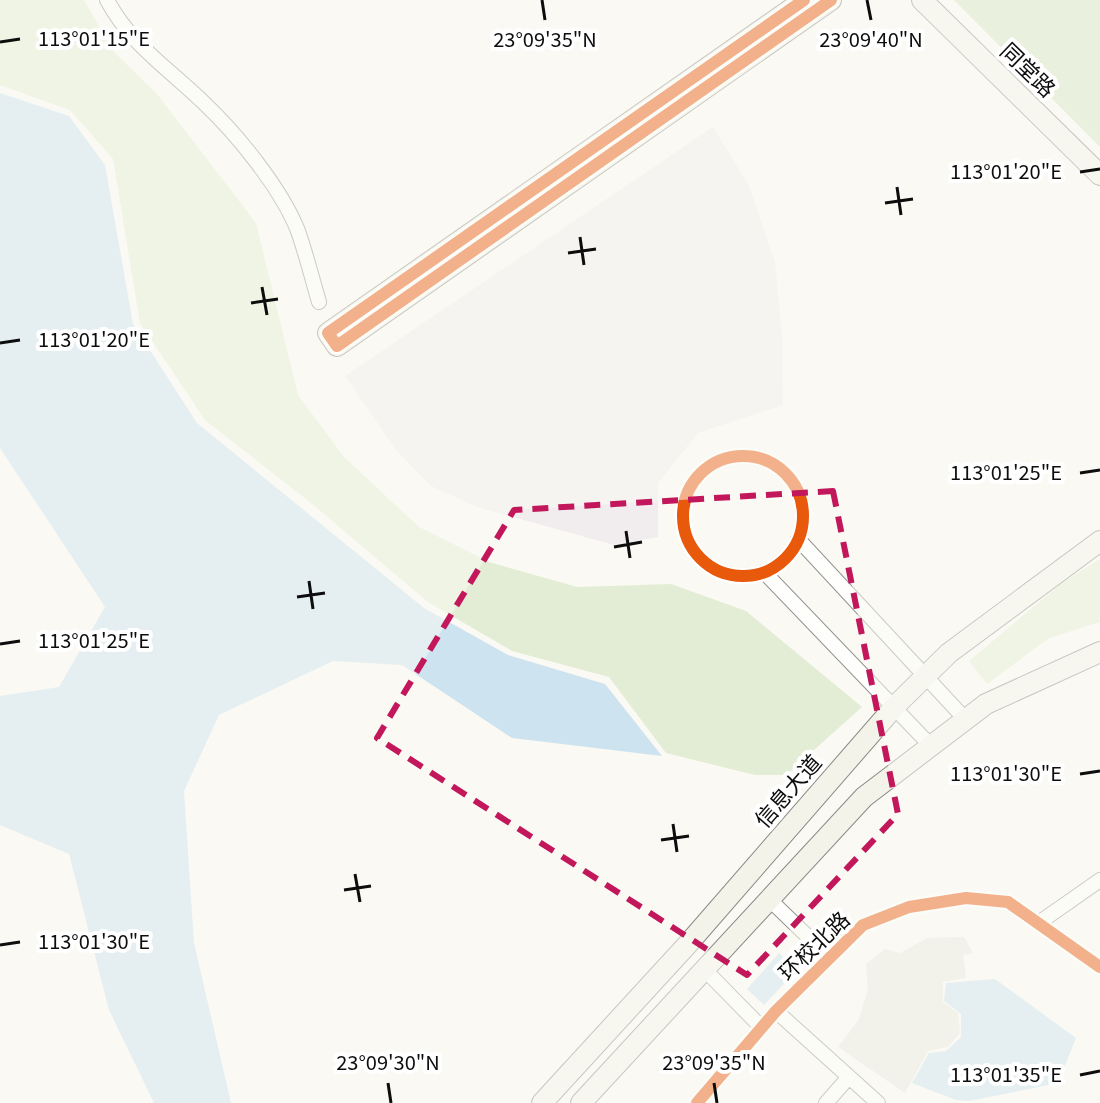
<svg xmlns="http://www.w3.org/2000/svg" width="1100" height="1103" viewBox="0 0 1100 1103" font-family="Georgia,'Noto Sans SC',serif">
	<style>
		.industrial { fill: #f1edef }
		.green { fill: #e3edd5 }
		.forest { fill: #d4e4c5 }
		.plaza { fill: #e9e7df }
		.water { fill: #cde3f0 }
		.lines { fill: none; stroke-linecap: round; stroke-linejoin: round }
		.street-casing { stroke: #949391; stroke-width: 16 }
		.secondary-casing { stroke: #8a8a87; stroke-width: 22 }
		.street { stroke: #fefefd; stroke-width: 14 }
		.secondary { stroke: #f4f3ea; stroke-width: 20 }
		.cycleway-casing { stroke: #fff; stroke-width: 17 }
		.cycleway { stroke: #e8590c; stroke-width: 12 }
		.marked { fill: none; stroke: #c2185b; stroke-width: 6; stroke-dasharray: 16 10; stroke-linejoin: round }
		.ticks { fill: none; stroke: #0d0d0d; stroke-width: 3 }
		.labels { text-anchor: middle; stroke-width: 8; stroke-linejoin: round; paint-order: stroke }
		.street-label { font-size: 22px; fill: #0d0d0d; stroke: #fff }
		.ticks-label { font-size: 20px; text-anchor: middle; fill: #0d0d0d; stroke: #fff; stroke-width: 8; stroke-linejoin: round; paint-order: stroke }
	</style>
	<rect width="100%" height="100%" fill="#faf9f3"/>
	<path class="industrial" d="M 713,127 L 749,186 L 775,262 L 782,336 L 783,405 L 698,433 L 658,483 L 658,537 L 614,545 L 477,507 L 431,486 L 396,450 L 345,376 Z"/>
	<path class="green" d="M 0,0 L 84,0 L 114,52 L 157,94 L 256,223 L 298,395 L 344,457 L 419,527 L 489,562 L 577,587 L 671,584 L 746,611 L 862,707 L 786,775 L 755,775 L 666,753 L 609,677 L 512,651 L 428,602 L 311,503 L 205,420 L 140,323 L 113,159 L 70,110 L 0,85 Z
		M 1100,559 L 1100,622 L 1049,638 L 987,684 L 969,661 L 1062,583 Z"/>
	<path class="forest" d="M 954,0 L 1100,0 L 1100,147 Z"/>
	<path class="plaza" d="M 964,937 L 973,953 L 963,955 L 966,978 L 943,982 L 943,1002 L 958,1013 L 960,1033 L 948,1047 L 928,1051 L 905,1093 L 838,1047 L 858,1021 L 868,990 L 866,964 L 885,949 L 900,953 L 927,938 Z"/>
	<path class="water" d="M 0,93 L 69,116 L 105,165 L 133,324 L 197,423 L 424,608 L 508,655 L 605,684 L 662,756 L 512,738 L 402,665 L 333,661 L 219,715 L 184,791 L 194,943 L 231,1103 L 154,1103 L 109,1010 L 69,854 L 0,825 L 0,696 L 59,687 L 105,607 L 0,448 Z
		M 779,953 L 797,970 L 764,1005 L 747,989 Z
		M 995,979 L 1076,1038 L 1058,1083 L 970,1101 L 956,1100 L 912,1083 L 929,1053 L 946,1051 L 961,1037 L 961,1014 L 944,1001 L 946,983 Z"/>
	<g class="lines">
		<defs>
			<path id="street" d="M 107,0 C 131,45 168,68 203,102 C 237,134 281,188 298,231 C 306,254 312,278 319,302
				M683 516a60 60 0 1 1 120 0a60 60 0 1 1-120 0Z
				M 798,539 L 966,720
				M 765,573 L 931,746
				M 771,901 L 830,958
				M 1040,922 L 1100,880
				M 706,971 L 761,1027
				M 776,1011 L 878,1103
				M 697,1103 L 776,1011 L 863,925 L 909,907 L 966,898 L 1008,902 L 1100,967
				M 826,1103 L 848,1078"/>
			<path id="secondary" d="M 804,0 L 328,333 L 337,346 L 831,0
				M 922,0 L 1100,175
				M 542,1103 L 687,945 L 895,706 L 949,653 L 1100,541
				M 581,1103 L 864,797 L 986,704 L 1100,652"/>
		</defs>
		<use href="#street" class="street-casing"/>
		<use href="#secondary" class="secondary-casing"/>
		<use href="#street" class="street"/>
		<use href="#secondary" class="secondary"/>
		<defs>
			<path id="cycleway" d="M 804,0 L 328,333 L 337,346 L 831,0
				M683 516a60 60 0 1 1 120 0a60 60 0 1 1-120 0Z
				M 697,1103 L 776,1011 L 863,925 L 909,907 L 966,898 L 1008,902 L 1100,967"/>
		</defs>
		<use href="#cycleway" class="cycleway-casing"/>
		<use href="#cycleway" class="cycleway"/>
	</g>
	<path d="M0 0H1100V1103H0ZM 833,491 L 898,814 L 747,975 L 377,738 L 514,510 Z" fill="#faf9f3" fill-opacity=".55" fill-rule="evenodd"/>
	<path class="marked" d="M 833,491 L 898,814 L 747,975 L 377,738 L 514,510 Z"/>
	<path class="ticks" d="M 542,0 L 545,20M 867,0 L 871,20M 0,42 L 20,39M 1080,172 L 1100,169M 897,187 L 901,215M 885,203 L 913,199M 580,237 L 584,265M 568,253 L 596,249M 262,287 L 267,315M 251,303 L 278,299M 0,343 L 20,340M 1080,473 L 1100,470M 626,531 L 630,558M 614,547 L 642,542M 309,581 L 313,609M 297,597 L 325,593M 0,644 L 20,641M 1080,774 L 1100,771M 673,824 L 677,852M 661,840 L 689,836M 355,874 L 360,902M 344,890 L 371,886M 0,945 L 20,942M 1080,1075 L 1100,1071M 388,1083 L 391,1103M 714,1083 L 717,1103"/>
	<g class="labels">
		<g class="street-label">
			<text transform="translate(1028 70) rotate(44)" y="8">同堂路</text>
			<text transform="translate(788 791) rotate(-49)" y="8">信息大道</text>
			<text transform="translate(814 946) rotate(-44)" y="8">环校北路</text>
		</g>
	</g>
	<g class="ticks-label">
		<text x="94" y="46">113°01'15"E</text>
		<text x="545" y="47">23°09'35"N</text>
		<text x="871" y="47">23°09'40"N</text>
		<text x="1006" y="179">113°01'20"E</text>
		<text x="94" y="347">113°01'20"E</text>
		<text x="1006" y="480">113°01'25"E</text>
		<text x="94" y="648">113°01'25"E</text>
		<text x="1006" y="781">113°01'30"E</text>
		<text x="94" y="949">113°01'30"E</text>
		<text x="388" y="1070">23°09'30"N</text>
		<text x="714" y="1070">23°09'35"N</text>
		<text x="1006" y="1082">113°01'35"E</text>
	</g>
</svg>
